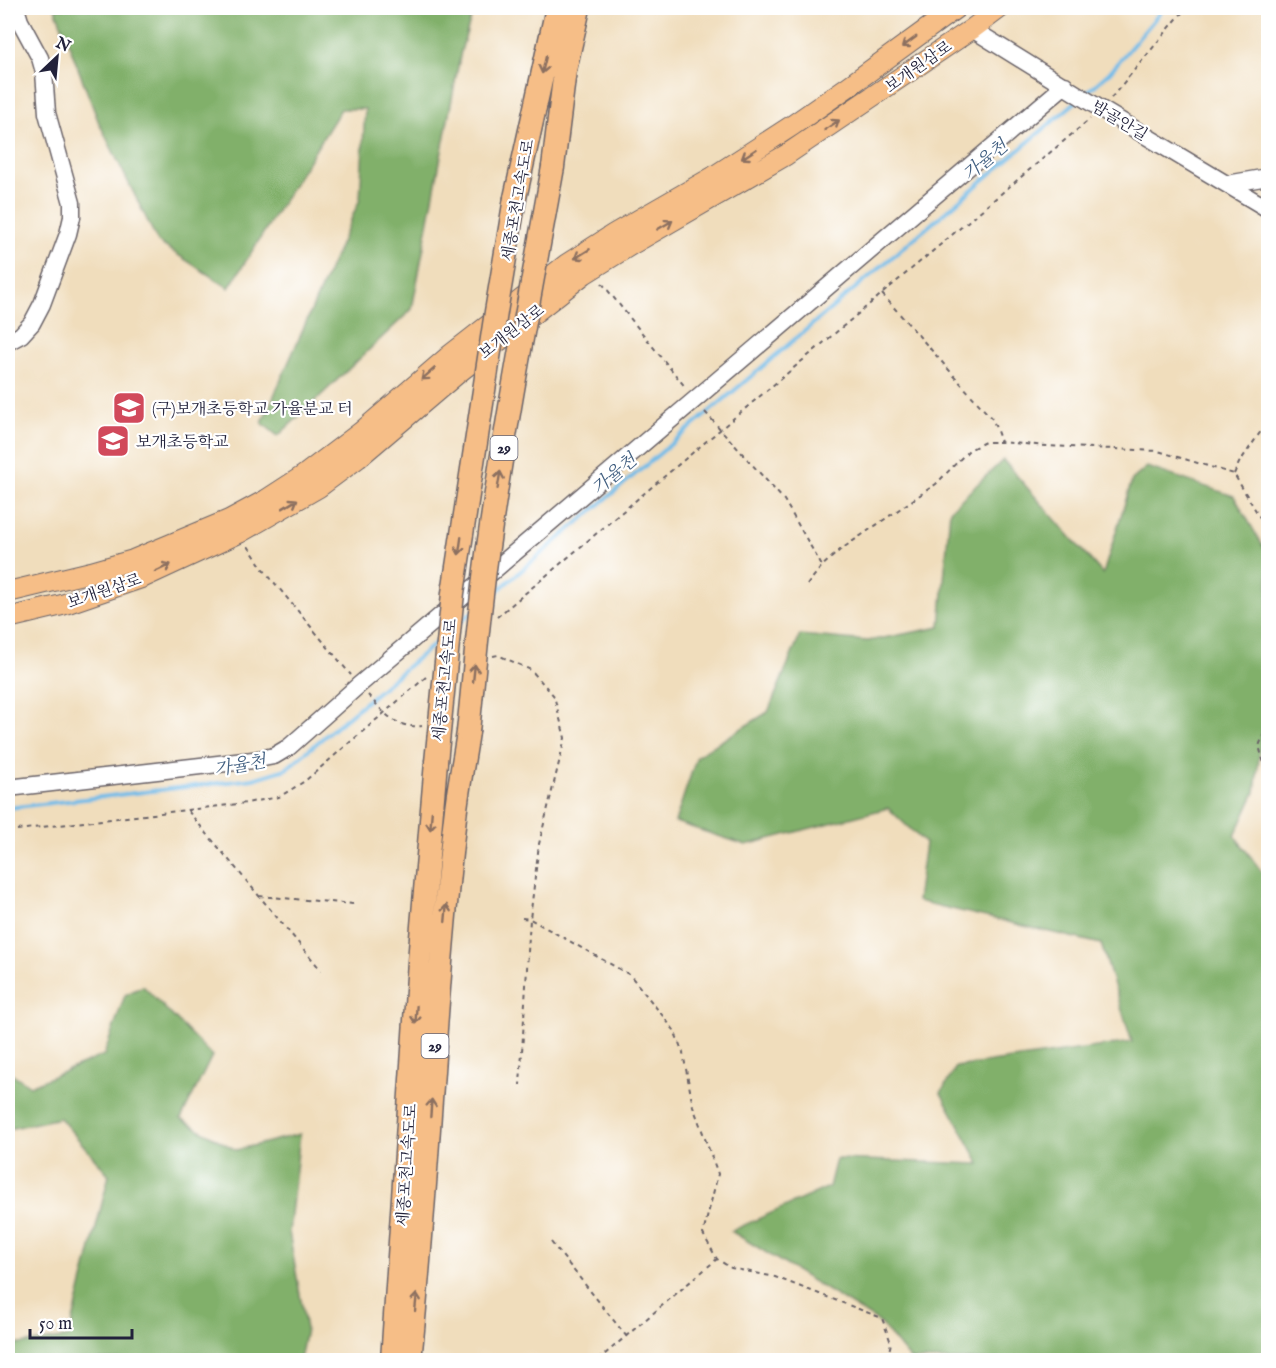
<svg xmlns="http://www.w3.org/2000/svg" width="1276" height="1368" viewBox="0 0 1276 1368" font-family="'IM FELL English','Noto Serif KR',serif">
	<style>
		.forest { fill: #81b06a; stroke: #526952; stroke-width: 1.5 }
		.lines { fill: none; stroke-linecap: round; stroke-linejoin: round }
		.stream { stroke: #6fbbe9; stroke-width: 4 }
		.minor-casing { stroke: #6a6368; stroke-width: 19 }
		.major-casing { stroke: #6a6368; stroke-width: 22 }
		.highway-casing { stroke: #6a6368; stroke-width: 25 }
		.path { stroke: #6a6368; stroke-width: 2; stroke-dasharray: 4.5 4.5; stroke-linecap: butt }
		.minor { stroke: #fff; stroke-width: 16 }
		.major { stroke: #f6be87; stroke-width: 20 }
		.highway { stroke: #f6be87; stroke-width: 22 }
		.highway-bridge-casing { stroke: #6a6368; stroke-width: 25; stroke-linecap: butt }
		.highway-bridge { stroke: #f6be87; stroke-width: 22 }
		.oneway { stroke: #8c7061 }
		.labels { text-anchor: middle; stroke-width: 4.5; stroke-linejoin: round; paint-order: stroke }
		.shield { fill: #fff; stroke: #646476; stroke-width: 1.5 }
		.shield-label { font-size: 15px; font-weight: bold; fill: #22223b }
		.street-label { font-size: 16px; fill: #22223b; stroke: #fff }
		.poi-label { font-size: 16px; fill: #22223b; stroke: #fff; text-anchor: start }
		.water-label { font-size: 18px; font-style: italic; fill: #415f81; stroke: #fff }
	</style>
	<rect width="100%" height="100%" fill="#fff"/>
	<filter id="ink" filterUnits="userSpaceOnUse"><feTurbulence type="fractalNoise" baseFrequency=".0167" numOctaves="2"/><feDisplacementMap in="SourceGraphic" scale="12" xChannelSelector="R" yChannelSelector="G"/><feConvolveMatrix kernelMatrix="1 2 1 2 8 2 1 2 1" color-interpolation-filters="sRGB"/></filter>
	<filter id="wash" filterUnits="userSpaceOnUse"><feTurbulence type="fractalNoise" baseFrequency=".008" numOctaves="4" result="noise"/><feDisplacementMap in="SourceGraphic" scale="24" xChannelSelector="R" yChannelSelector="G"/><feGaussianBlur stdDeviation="1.35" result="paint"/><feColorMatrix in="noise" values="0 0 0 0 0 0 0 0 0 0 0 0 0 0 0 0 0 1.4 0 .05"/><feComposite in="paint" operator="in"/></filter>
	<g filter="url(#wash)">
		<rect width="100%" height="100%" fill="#f0ddbc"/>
		<path class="forest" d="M 55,8 L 474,8 L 461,51 L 412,309 L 278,436 L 262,423 L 360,199 L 365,109 L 341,109 L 229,288 L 158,242 L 99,123 Z
			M 1003,460 L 1103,574 L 1132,480 L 1147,467 L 1234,496 L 1268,555 L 1268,683 L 1255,792 L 1235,836 L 1268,880 L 1268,1360 L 911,1360 L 879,1322 L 731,1231 L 829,1187 L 836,1159 L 980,1164 L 941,1093 L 956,1067 L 1132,1042 L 1101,944 L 917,901 L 925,843 L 888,808 L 746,845 L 675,822 L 697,756 L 768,712 L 800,635 L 868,641 L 940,627 L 950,510 Z
			M 143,986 L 212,1056 L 181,1119 L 236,1150 L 300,1134 L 289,1232 L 306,1329 L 300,1360 L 8,1360 L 8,1346 L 69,1337 L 109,1175 L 60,1118 L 8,1129 L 8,1071 L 30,1086 L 104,1055 L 125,995 Z"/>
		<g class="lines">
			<path class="stream" d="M 1086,93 L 1109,73 L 1164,8
				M 490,597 L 1078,100
				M 458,624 L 471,613
				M 8,808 L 253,779 L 286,769 L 439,640"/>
		</g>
	</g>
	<g filter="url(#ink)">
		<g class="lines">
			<defs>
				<path id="minor" d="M 972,29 L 1101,109 L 1268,209
					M 1227,184 L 1268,177
					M 8,342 L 21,335 L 32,323 L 42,304 L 68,234 L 72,217 L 72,203 L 47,113 L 44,72 L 40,58 L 20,21 L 16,8
					M 8,788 L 253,760 L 274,756 L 289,747 L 359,685 L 1065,85"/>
				<path id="major" d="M 8,592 L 91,572 L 133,560 L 229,520 L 266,500 L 303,476 L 361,432 L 449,356 L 567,264 L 614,234 L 713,177 L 793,125 L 849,86 L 956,8
					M 8,618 L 62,605 L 144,577 L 239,533 L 319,487 L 358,458 L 458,373 L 584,274 L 634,243 L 786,155 L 972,29 L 1000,8"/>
				<path id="highway" d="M 553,167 L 565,70 L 579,8
					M 515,198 L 557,8
					M 392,1360 L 419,961 L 436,762
					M 410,1360 C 429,1180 434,998 455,817 C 458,788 464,760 468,732"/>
			</defs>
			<use href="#minor" class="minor-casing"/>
			<use href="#major" class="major-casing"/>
			<use href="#highway" class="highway-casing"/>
			<path class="path" d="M 1111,98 L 1186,8
				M 602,283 L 686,388
				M 882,294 L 993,420 L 1001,442
				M 705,412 L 784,500 L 822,566
				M 1234,474 L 1239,463 L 1268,421
				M 248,546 L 263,569 L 351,675
				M 807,585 L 822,566 L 840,550 L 936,484 L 969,450 L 985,442 L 1001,442 L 1047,446 L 1158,451 L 1234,474 L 1268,531
				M 497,617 L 1090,119
				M 493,656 L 498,655 L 531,670 L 554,696 L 565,738 L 539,844 L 530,919 L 520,1085
				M 368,695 C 384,713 396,729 422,726
				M 1268,724 L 1259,746 L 1268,777
				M 188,811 L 321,970
				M 8,831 L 246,803 L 279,797 L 305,781 L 426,677
				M 259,896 L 354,904
				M 522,918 L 530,919 L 630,975 L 674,1030 L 683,1053 L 693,1106 L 718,1174 L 703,1234 L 717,1259 L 731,1268 L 775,1277 L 882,1318 L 891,1343 L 887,1360
				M 551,1242 L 627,1337
				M 598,1360 L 717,1259"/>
			<use href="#minor" class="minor"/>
			<use href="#major" class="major"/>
			<use href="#highway" class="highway"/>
			<defs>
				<path id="highway-bridge" d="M 468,732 C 474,673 479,613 487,554 C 505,424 530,296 553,167
					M 436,762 L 453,593 L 496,312 L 515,198"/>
			</defs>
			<use href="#highway-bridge" class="highway-bridge-casing"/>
			<use href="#highway-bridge" class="highway-bridge"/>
		</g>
		<defs><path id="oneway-shaft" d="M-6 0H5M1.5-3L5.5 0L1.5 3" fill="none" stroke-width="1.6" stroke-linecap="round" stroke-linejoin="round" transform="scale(1.5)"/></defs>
		<g class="oneway">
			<use href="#oneway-shaft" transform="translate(909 42) rotate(144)"/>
			<use href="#oneway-shaft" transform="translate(544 65) rotate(103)"/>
			<use href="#oneway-shaft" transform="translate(832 125) rotate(-34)"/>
			<use href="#oneway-shaft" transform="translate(749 154) rotate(147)"/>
			<use href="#oneway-shaft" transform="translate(665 225) rotate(-30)"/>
			<use href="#oneway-shaft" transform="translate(582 254) rotate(148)"/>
			<use href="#oneway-shaft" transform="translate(428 374) rotate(139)"/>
			<use href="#oneway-shaft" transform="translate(499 480) rotate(-81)"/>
			<use href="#oneway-shaft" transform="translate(290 504) rotate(-31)"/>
			<use href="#oneway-shaft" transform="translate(460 546) rotate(98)"/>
			<use href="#oneway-shaft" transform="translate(163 568) rotate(-25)"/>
			<use href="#oneway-shaft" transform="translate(474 673) rotate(-84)"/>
			<use href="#oneway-shaft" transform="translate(431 821) rotate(95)"/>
			<use href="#oneway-shaft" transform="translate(446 913) rotate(-85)"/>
			<use href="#oneway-shaft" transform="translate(416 1015) rotate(94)"/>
			<use href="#oneway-shaft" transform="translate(431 1108) rotate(-86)"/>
			<use href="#oneway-shaft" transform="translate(416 1302) rotate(-84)"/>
		</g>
	</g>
	<defs>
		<symbol id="school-square" viewBox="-11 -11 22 22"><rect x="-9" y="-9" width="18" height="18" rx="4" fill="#d1495b" stroke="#fff"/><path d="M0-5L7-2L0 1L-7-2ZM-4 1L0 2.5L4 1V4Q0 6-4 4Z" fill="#fff"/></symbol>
	</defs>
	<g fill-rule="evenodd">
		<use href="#school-square" x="110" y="389" width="38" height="38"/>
		<use href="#school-square" x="94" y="422" width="38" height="38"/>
	</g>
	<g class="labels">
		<g class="shield">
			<rect x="490.5" y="436" width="27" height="24" rx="4.5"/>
			<rect x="421.5" y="1034" width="27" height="24" rx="4.5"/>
		</g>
		<g class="shield-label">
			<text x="504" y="453">29</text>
			<text x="435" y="1051">29</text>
		</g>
		<g class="street-label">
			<text transform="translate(918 66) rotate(-35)" y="6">보개원삼로</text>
			<text transform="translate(1120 120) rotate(31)" y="6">밤골안길</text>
			<text transform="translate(517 200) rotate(-80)" y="6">세종포천고속도로</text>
			<text transform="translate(511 331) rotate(-38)" y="6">보개원삼로</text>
			<text transform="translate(104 590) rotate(-19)" y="6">보개원삼로</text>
			<text transform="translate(444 680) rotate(-84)" y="6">세종포천고속도로</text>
			<text transform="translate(406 1165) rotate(-86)" y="6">세종포천고속도로</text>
		</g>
		<g class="poi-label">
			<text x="152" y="414">(구)보개초등학교 가율분교 터</text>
			<text x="136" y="447">보개초등학교</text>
		</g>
		<g class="water-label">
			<text transform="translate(985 160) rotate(-40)" y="6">가율천</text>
			<text transform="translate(614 474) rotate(-40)" y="6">가율천</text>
			<text transform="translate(240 765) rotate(-10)" y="6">가율천</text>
		</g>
	</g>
	<rect width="1276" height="1368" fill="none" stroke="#fff" stroke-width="30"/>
	<g transform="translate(57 57) rotate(26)" stroke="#ffffff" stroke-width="4.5" paint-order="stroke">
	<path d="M0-4.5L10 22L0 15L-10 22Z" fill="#22223b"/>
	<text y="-9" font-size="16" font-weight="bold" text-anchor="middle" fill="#22223b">N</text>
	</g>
	<path d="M30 1329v9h102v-9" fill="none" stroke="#22223b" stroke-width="3"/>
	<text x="39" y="1329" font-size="18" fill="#22223b" stroke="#ffffff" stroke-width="4.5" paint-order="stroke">50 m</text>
</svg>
